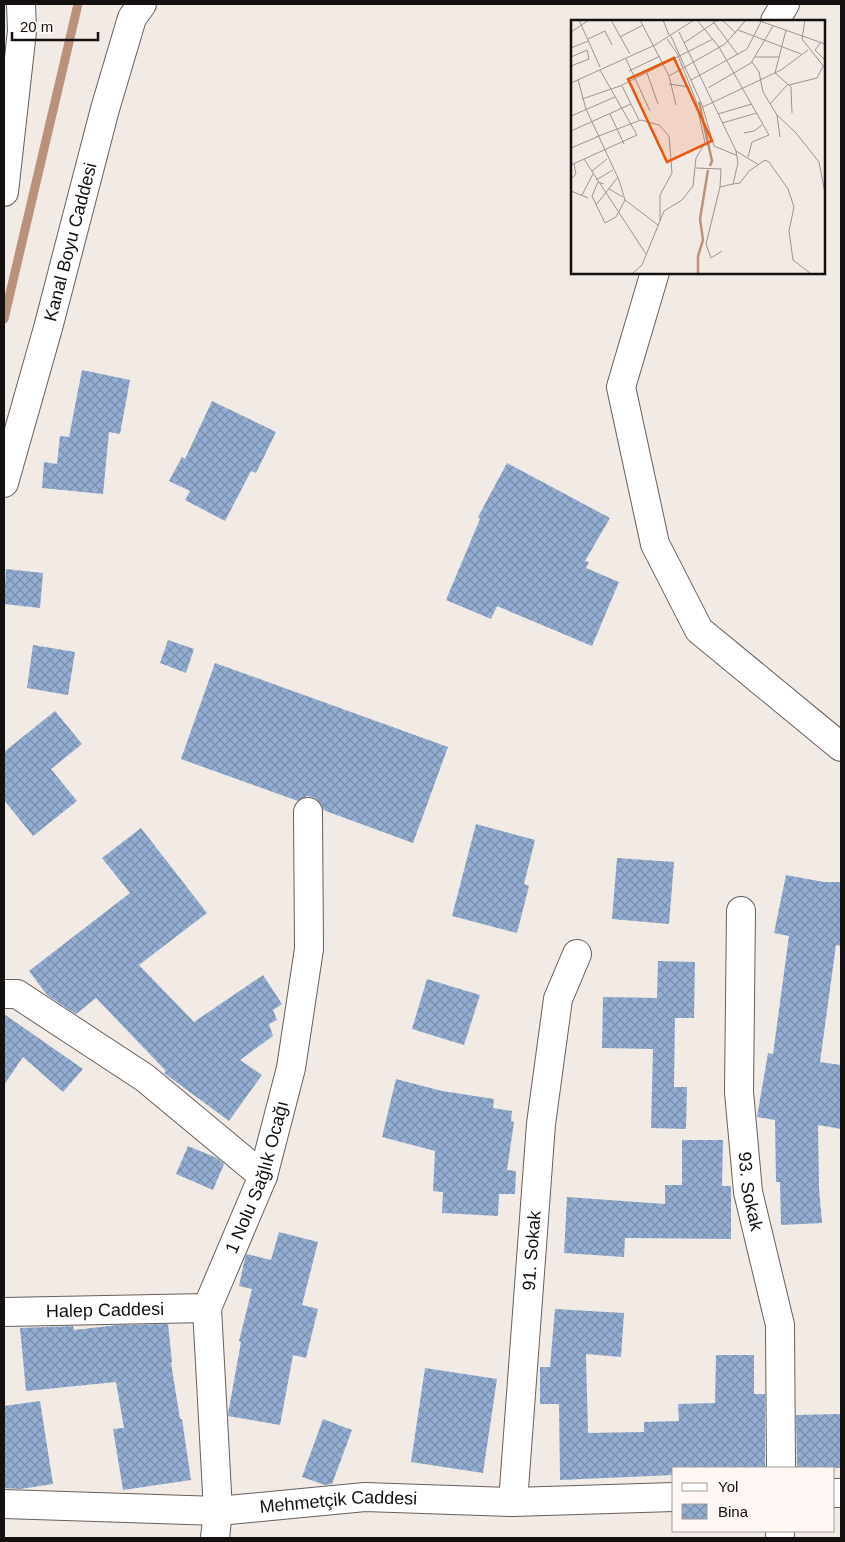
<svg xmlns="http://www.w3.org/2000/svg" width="845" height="1542" viewBox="0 0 845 1542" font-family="Arial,sans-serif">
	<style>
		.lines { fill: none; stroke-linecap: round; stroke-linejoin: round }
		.stream { stroke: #bb917b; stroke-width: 9 }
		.building { fill: url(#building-cross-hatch) }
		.minor-casing { stroke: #675f5b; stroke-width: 30 }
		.tertiary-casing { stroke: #675f5b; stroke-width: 30 }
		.minor { stroke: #fff; stroke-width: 28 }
		.tertiary { stroke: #fff; stroke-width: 28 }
		.labels { text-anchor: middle; stroke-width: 4; stroke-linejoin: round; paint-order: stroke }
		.street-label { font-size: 18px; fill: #13100f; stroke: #fef7f4 }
		.inset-river { fill: none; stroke: #bb917b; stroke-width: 2.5 }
		.inset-road { fill: none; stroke: #99938f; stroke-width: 1 }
		.view { fill: #e8590c; fill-opacity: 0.15; stroke: #e8590c; stroke-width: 2.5 }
		.inset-edge { fill: none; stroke: #13100f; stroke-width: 2.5 }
	</style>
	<defs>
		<pattern id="building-cross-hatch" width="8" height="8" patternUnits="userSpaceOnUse" patternTransform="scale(1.25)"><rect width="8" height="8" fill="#93aed2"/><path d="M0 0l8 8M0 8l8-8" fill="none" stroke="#778ca9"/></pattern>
	</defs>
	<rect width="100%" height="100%" fill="#f2eae5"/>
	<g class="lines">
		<path class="stream" d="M 4,319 L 78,4"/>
	</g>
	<path class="building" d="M 82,370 L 130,380 L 120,434 L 109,432 L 103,494 L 42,488 L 44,462 L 57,464 L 60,436 L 69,437 Z
		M 212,401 L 276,432 L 256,473 L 251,471 L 225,521 L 185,500 L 190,491 L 169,481 L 182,457 L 185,459 Z
		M 507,463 L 610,518 L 585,561 L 589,562 L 586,568 L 619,582 L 592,646 L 497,606 L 491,619 L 446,600 L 480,519 L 478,517 Z
		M 6,569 L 43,573 L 40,608 L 4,604 Z
		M 168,640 L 194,649 L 186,673 L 160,663 Z
		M 33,645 L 75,652 L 68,695 L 27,688 Z
		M 215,663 L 448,747 L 413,843 L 323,810 L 321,804 L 315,798 L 307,796 L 298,801 L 181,759 Z
		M 55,711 L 82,744 L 51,769 L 77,801 L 33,836 L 4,800 L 4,752 Z
		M 476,824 L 535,840 L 524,884 L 529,886 L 517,933 L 452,916 Z
		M 141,828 L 207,913 L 139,965 L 194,1022 L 263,975 L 282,1004 L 273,1010 L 277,1020 L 269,1024 L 273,1036 L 240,1060 L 262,1075 L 229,1121 L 164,1073 L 166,1071 L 96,998 L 76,1014 L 47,995 L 29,971 L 130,893 L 102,858 Z
		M 617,858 L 674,862 L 669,924 L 612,919 Z
		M 786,875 L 824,882 L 841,882 L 841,946 L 836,945 L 820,1062 L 841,1065 L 841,1129 L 818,1125 L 819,1188 L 822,1223 L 781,1225 L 780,1182 L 776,1182 L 775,1120 L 757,1117 L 768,1053 L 773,1054 L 789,936 L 774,933 Z
		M 658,961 L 695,962 L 694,1018 L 675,1018 L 674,1087 L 687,1087 L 686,1129 L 651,1128 L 653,1049 L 602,1048 L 603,997 L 657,998 Z
		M 427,979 L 480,995 L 464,1045 L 412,1029 Z
		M 4,1014 L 83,1069 L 63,1092 L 23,1057 L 4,1085 Z
		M 396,1079 L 442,1091 L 494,1099 L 493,1108 L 512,1111 L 511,1121 L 514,1122 L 507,1170 L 516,1171 L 515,1194 L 499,1194 L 498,1216 L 442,1213 L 443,1192 L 433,1191 L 435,1151 L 382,1137 Z
		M 682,1140 L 723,1140 L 722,1186 L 731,1186 L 731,1239 L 625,1238 L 624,1257 L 564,1253 L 567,1197 L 665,1204 L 665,1185 L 682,1185 Z
		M 188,1146 L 217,1158 L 224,1164 L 213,1190 L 176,1174 Z
		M 279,1232 L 318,1242 L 302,1305 L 318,1309 L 306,1358 L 293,1355 L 280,1425 L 228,1416 L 228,1414 L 241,1342 L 239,1341 L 252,1289 L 239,1286 L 245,1258 L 247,1254 L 271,1260 Z
		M 555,1309 L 624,1313 L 621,1357 L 586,1354 L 588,1433 L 644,1432 L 644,1422 L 679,1421 L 678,1404 L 715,1403 L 716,1355 L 754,1355 L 754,1394 L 765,1394 L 765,1468 L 674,1468 L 674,1475 L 560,1480 L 559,1404 L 540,1404 L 540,1367 L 550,1367 Z
		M 168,1324 L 172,1362 L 171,1363 L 180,1419 L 182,1419 L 191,1480 L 123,1490 L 113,1429 L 124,1428 L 116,1382 L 26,1391 L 20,1328 L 73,1326 L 74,1330 L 118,1325 Z
		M 425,1368 L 497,1379 L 483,1473 L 411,1462 Z
		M 40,1401 L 53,1484 L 20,1489 L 4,1488 L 4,1406 Z
		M 841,1414 L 841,1468 L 797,1468 L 796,1415 Z
		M 323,1419 L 352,1430 L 332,1484 L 325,1485 L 302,1477 Z"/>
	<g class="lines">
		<defs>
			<g id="minor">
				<path d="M 775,21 L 785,4"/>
				<path d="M 4,192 L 22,31 L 21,4"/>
				<path d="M 655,272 L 621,387 L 655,544 L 699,630 L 841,747"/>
				<path id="s1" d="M 741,911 L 739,1092 L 748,1192 L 780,1325 L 781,1468"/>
				<path d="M 4,994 L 17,994 L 145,1078 L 263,1176"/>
				<path id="s2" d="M 4,1312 L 207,1308"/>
				<path d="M 834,1493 L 841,1493"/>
				<path id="s3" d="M 513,1502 L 541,1124 L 558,999 L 577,954"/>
				<path id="s4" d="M 4,1504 L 218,1511 L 365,1497 L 513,1502 L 674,1497"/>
				<path id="s5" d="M 215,1538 L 218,1511 L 207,1308 L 263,1176 L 291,1068 L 309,949 L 308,812"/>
				<path d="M 780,1538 L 780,1531"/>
			</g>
			<g id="tertiary">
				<path id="s6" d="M 4,483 L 48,328 L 105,109 L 132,18 L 142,4"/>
			</g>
		</defs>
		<use href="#minor" class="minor-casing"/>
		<use href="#tertiary" class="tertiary-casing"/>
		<use href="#minor" class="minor"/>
		<use href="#tertiary" class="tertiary"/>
	</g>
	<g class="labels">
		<g class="street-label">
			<text dy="6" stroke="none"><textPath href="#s6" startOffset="250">Kanal Boyu Caddesi</textPath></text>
			<text dy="6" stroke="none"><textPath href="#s5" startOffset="371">1 Nolu Sağlık Ocağı</textPath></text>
			<text dy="6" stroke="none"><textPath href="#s1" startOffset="281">93. Sokak</textPath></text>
			<text dy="6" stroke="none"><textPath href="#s3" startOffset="252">91. Sokak</textPath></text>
			<text dy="6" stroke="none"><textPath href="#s2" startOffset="101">Halep Caddesi</textPath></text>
			<text dy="6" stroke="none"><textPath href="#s4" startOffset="335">Mehmetçik Caddesi</textPath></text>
		</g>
	</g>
	<g transform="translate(571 20)">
		<rect width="254" height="254" fill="#f2eae5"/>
		<path class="inset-river" d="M 128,82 L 141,141 L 139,146M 127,253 L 127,236 L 132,220 L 129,199 L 137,150"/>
		<path class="inset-road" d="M 8,0 L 29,47M 40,0 L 59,34M 69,0 L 98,56 L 105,85M 92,0 L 98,15M 126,0 L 148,27 L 198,115 L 181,122 L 177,137M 141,0 L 167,35M 151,0 L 165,13M 186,0 L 254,24M 234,0 L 231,19 L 254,48M 167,10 L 230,34M 215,10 L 204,53 L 220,67 L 221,93M 0,12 L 18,0M 108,12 L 165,131 L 167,143 L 162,164 L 169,163 L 178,151 L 194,140 L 198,142 L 217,169 L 223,187 L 218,211 L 222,240 L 239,253M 100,16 L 131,85 L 143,126 L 165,135M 49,17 L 72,5M 17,19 L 34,11 L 41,25M 250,22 L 244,30 L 254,40M 113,23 L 147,0M 0,28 L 17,21M 0,37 L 16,30M 184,37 L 208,37M 55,39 L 79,91M 181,42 L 188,52 L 192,72 L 206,95 L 225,113 L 248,142 L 254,173M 0,46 L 18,39 L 16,30M 58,51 L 89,36M 76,53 L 87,84M 98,56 L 154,24 L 175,0M 7,60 L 15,89 L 48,160 L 54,180 L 87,205M 120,60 L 176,29 L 191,0M 0,63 L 84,25 L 123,0M 98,64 L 118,67M 218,65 L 246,58 L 252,46M 51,66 L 68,100M 137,68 L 180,43 L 202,6M 11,79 L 49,66 L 142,19M 199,84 L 217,64M 132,87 L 210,50 L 237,30M 39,94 L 53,124M 147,94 L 181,84M 206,95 L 209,117M 0,96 L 44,77M 151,103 L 186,93M 0,111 L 60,84M 173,113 L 183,111 L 191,105M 25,117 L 70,100 L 88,105 L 98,116 L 101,153 L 89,175 L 89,201M 0,128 L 26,117M 165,131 L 188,145M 13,139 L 75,234M 0,145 L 66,115 L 29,50M 125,148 L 150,149 L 149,167 L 162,164M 21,151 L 36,139M 0,159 L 5,154 L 3,143M 25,160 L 42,150M 33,164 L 27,162 L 21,176 L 34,203 L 45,197 L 54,180M 149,167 L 135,224 L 140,238 L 151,231M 38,169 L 52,177M 0,171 L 17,178M 11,175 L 22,154M 25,185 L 47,157M 62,253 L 71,245 L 93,191 L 111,180 L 122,166 L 125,138 L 134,123 L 125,81 L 106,33 L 96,19"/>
		<path class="view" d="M 103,38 L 141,121 L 96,142 L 57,59 Z"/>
		<rect width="254" height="254" class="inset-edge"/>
	</g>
	<rect width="845" height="1542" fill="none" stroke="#13100f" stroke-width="10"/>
	<rect x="672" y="1467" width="162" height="65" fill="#fef7f4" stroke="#a09b98"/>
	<rect x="682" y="1483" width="25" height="8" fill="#ffffff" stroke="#a09b98"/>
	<text x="718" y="1492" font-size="15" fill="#13100f">Yol</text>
	<rect x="682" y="1504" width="25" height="15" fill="url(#building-cross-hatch)" stroke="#a09b98"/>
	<text x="718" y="1517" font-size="15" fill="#13100f">Bina</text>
	<path d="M12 32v8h86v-8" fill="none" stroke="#13100f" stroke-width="2.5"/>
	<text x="20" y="32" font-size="15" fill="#13100f" stroke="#fef7f4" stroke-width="4" paint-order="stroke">20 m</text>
</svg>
